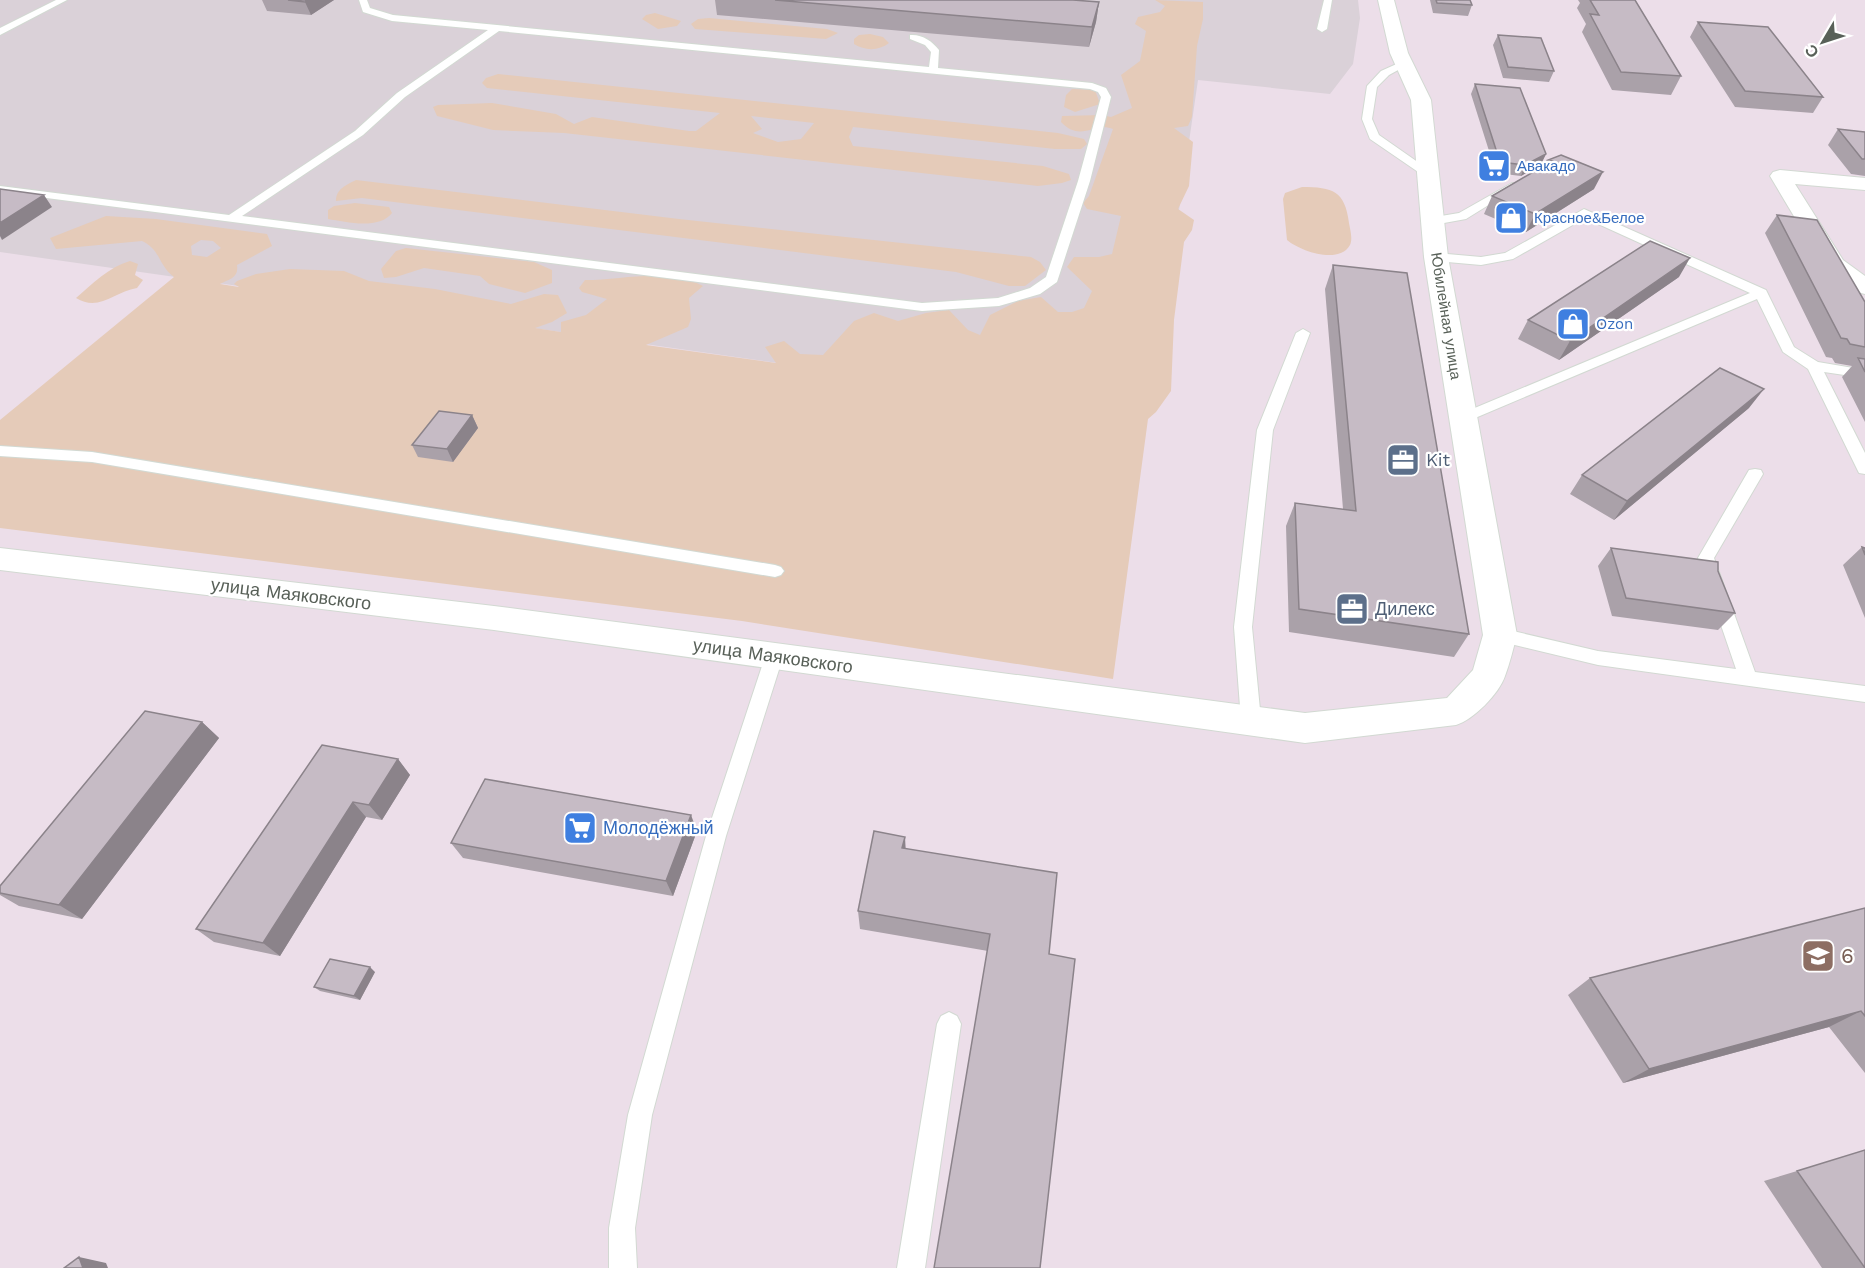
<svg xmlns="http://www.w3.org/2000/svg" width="1865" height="1268" viewBox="0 0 1865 1268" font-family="'Work Sans',sans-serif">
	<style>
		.industrial { fill: #dad1d8 }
		.green { fill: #e5cbb9; fill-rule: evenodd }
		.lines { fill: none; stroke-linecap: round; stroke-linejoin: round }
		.service-casing { stroke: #d2d9d2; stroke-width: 2 }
		.minor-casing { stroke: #d2d9d2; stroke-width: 2 }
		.tertiary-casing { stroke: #d2d9d2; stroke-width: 2 }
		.service { fill: #fff; fill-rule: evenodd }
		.minor { fill: #fff; fill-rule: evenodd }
		.tertiary { fill: #fff; fill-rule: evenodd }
		.wall { fill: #aaa1a9 }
		.shaded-wall { fill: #8b838a }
		.building { fill: #c6bbc5; stroke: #8b838a; stroke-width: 1.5 }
		.labels { text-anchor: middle; stroke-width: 4.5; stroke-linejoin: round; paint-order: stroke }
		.far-shop-label { font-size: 15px; fill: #366cbe; stroke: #fff; text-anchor: start }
		.far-street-label { font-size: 15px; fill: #586058; stroke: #fff }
		.service-label { font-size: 18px; fill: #4e5e75; stroke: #fff; text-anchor: start }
		.street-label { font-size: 18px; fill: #586058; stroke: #fff }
		.shop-label { font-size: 18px; fill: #366cbe; stroke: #fff; text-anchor: start }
		.near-education-label { font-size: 21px; fill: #785e54; stroke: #fff; text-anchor: start }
	</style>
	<rect width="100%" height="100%" fill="#ecdee9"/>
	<path class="industrial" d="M 0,0 L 1358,0 L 1360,18 L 1353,64 L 1330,94 L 1198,80 L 1149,416 L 0,252 Z"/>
	<path class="green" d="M 1155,0 L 1203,2 L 1203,19 L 1197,46 L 1192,117 L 1188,126 L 1174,128 L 1193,142 L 1189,186 L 1178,209 L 1194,220 L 1192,230 L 1184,242 L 1174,320 L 1171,391 L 1156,412 L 1148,419 L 1113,679 L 742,621 L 0,528 L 0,420 L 174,277 C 158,265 161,250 142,241 L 56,249 L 50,238 L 106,216 L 156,219 L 267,234 L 272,246 L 237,265 C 239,278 229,279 220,284 L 239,287 L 234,284 L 237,281 L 256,274 L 290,269 L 344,271 L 369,281 L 435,289 L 511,304 L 544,294 L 558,295 L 567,313 L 552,322 L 535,328 L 561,332 L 561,322 L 586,315 L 607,299 L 582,292 L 579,288 L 585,280 C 623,280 668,267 703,286 L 689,298 L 691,319 L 688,327 L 646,345 L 776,363 L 765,347 L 784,341 L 800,354 L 823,355 L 854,321 L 874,313 L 898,321 L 926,313 L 949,310 L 968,330 L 980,335 L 990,315 L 1018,301 L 1041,297 L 1058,312 L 1072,312 L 1084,308 L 1092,291 L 1067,267 L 1074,257 L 1099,257 L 1112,254 L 1121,216 L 1087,209 L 1083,203 L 1089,196 L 1113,129 C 1095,121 1081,143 1061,122 L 1062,116 L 1102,115 L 1111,117 L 1132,108 L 1121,75 L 1140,61 L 1146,31 L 1135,24 L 1138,17 L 1160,12 L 1165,6 ZM 201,240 L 213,241 L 221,248 L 207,257 L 192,255 L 191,246 Z
		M 655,13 L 681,21 L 677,26 L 658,29 L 642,19 L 646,15 Z
		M 709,18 L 827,29 L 838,33 L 826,39 L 695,29 L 691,24 L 698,19 Z
		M 870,34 L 883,37 L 889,43 C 879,51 865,51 854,44 L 854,39 L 859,35 Z
		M 498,74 L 1058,133 L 1084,139 L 1087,144 L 1081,149 L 1055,149 L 853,127 L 849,137 L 853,146 L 1043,166 L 1069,174 L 1071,180 L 1062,183 L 1038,186 L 564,133 L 493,130 L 437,116 L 433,107 L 438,105 L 492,103 L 556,114 L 574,124 L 592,117 L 689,131 L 696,131 L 720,113 L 487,88 L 482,83 L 486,78 ZM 751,116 L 814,123 L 801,139 L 778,142 L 753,133 L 762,129 Z
		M 1072,89 L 1095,90 L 1100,104 L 1075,112 L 1064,107 L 1066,95 Z
		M 356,180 L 679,219 L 1031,257 L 1040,262 L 1046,270 L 1025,286 L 1009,286 L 956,272 L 362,198 L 336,201 C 336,189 346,185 356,180 Z
		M 1302,187 C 1333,187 1345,191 1349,223 C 1350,229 1353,239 1350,245 C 1339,265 1300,251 1287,240 L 1283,199 L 1285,193 Z
		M 355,203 L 389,207 L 392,213 C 379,230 346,222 328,219 L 328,210 L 334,206 Z
		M 406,248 L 534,262 L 552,270 L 552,283 L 525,293 L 489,284 L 480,276 L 424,268 L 396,277 L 384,278 L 381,269 L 396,251 Z
		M 130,261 L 138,264 L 135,275 L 143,280 L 137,288 C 114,292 99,312 76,298 C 92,284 109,267 130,261 Z"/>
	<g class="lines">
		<defs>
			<path id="service" d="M 56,0 L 67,0 L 0,35 L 0,28 Z
				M 359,0 L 367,0 L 370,8 L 393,15 L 929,67 L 931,52 L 925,45 L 910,39 L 910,35 C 922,34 932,41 939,50 L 938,68 L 1092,83 L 1106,88 L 1111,97 L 1090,181 L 1057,282 L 1040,294 L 999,306 L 922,311 L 0,192 L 0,186 L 229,215 L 355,131 L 397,93 L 488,30 L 392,21 L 363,12 ZM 499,31 L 1090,89 L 1098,92 L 1101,97 L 1078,181 L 1046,277 L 1030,288 L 998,298 L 922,303 L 242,216 L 363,135 L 405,97 Z
				M 1324,0 L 1332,0 L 1327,29 L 1322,32 L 1317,29 Z
				M 1401,62 L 1409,64 L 1389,75 L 1377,87 L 1372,119 L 1379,135 L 1432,172 L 1432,176 L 1424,176 L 1370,139 L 1362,119 L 1367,86 L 1381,71 Z
				M 1512,183 L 1516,184 L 1516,188 L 1466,219 L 1433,225 L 1427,221 L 1429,218 L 1459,213 Z
				M 1584,209 L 1766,290 L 1794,347 L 1818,362 L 1865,370 L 1865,378 L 1824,372 L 1865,453 L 1865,474 L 1859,473 L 1857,469 L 1808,369 L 1783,352 L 1757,299 L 1468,421 L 1458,421 L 1456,418 L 1458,415 L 1750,293 L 1585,218 L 1513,259 L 1481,265 L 1436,261 L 1430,257 L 1436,253 L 1481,257 L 1505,253 Z
				M 1303,329 L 1310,333 L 1273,430 L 1252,627 L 1261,720 L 1258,726 L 1251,728 L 1244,726 L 1241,720 L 1234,627 L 1257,430 L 1296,333 Z
				M 0,446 L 92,452 L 775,565 L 781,567 L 784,571 L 781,575 L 775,577 L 92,462 L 0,456 Z
				M 1755,469 L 1761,470 L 1763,474 L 1714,558 L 1755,672 L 1865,686 L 1865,702 L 1598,665 L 1494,640 L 1491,635 L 1494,630 L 1500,628 L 1598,651 L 1736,669 L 1698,558 L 1749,470 Z
				M 774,650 L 780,652 L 783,657 L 726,836 L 652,1115 L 635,1228 L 637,1268 L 609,1268 L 609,1228 L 628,1115 L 706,836 L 765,657 L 768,652 Z
				M 949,1012 L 957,1016 L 961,1024 L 925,1268 L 897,1268 L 937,1024 L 941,1016 Z"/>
			<path id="minor" d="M 1780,170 L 1865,178 L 1865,190 L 1795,184 L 1843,260 L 1865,276 L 1865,294 L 1857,292 L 1826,270 L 1770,176 L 1773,172 Z"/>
			<path id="tertiary" d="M 1378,0 L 1394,0 L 1408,53 L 1431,100 L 1448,257 L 1517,635 C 1513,649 1510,663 1505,676 C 1499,694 1473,720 1456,725 L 1305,743 L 494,630 L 0,570 L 0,548 L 494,606 L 1305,713 L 1447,698 L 1473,670 L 1483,635 L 1424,257 L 1411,100 L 1390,53 Z"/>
		</defs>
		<use href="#service" class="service-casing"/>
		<use href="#minor" class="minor-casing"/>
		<use href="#tertiary" class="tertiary-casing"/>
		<use href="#service" class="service"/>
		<use href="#minor" class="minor"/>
		<use href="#tertiary" class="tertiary"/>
	</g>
	<path class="wall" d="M 262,0 L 334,0 L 311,15 L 267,11 Z
		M 715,0 L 1073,0 L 1099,2 L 1096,22 L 1089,47 L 717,15 Z
		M 1430,0 L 1470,0 L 1472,5 L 1468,16 L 1433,13 Z
		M 1578,0 L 1635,0 L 1681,76 L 1671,95 L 1612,90 L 1582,32 L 1586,24 L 1577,8 L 1580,3 Z
		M 1698,22 L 1823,97 L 1813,113 L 1735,107 L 1690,37 Z
		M 1498,35 L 1554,71 L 1549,82 L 1503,78 L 1493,45 Z
		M 1475,84 L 1546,154 L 1541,164 L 1521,176 L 1496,173 L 1471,94 Z
		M 1838,129 L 1865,132 L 1865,176 L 1851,174 L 1828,145 Z
		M 1561,155 L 1594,189 L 1526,232 L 1484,214 L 1492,196 L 1546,164 L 1548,160 Z
		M 1777,215 L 1865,302 L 1865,422 L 1842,377 L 1852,366 L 1835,363 L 1832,358 L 1826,357 L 1765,233 Z
		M 1333,265 L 1469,634 L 1454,657 L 1289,632 L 1286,526 L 1295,503 L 1343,509 L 1325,289 Z
		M 1679,277 L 1559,360 L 1518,339 L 1528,320 Z
		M 1749,408 L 1614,520 L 1570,494 L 1582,475 Z
		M 472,415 L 478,428 L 453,462 L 418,457 L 412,445 Z
		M 1862,547 L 1865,548 L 1865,618 L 1843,565 Z
		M 1611,548 L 1718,571 L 1735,613 L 1718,630 L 1612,616 L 1598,566 Z
		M 202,722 L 219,738 L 82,919 L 19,906 L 0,895 L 0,886 Z
		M 398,759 L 410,775 L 382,820 L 366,817 L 280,956 L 214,942 L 196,929 Z
		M 697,831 L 673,896 L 463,858 L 451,843 Z
		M 906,848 L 1049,954 L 988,951 L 860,929 L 858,911 Z
		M 1865,908 L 1865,1073 L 1829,1027 L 1623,1083 L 1568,995 L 1590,978 Z
		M 375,972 L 360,1000 L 320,991 L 314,987 Z
		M 1797,1171 L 1865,1268 L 1822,1268 L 1764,1181 Z"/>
	<path class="shaded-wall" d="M 307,0 L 334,0 L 311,15 L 305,2 Z
		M 1099,2 L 1096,22 L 1089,47 L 1092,27 Z
		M 1546,154 L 1541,164 L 1521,176 L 1525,165 Z
		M 1603,172 L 1594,189 L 1526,232 L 1535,214 Z
		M 44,195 L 52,207 L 2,240 L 0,236 L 0,223 Z
		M 1690,258 L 1679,277 L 1559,360 L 1570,341 Z
		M 1764,389 L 1749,408 L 1614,520 L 1627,501 Z
		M 472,415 L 478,428 L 453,462 L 447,449 Z
		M 202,722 L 219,738 L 82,919 L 59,905 Z
		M 398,759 L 410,775 L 382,820 L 369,805 Z
		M 353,802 L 366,817 L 280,956 L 263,943 Z
		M 691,815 L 697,831 L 673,896 L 666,881 Z
		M 905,837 L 906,855 L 902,848 Z
		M 370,967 L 375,972 L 360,1000 L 354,996 Z
		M 1861,1011 L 1829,1027 L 1623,1083 L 1649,1069 Z
		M 79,1257 L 106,1263 L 108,1268 L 83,1268 Z"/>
	<path class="building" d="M 288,0 L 307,0 L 305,2 Z
		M 775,0 L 1073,0 L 1099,2 L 1092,27 Z
		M 1436,0 L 1470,0 L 1472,5 L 1437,3 Z
		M 1590,0 L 1635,0 L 1681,76 L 1621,72 L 1590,14 L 1599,15 Z
		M 1698,22 L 1768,27 L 1823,97 L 1745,91 Z
		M 1498,35 L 1541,38 L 1554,71 L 1508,67 Z
		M 1475,84 L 1520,88 L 1546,154 L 1525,165 L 1500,162 Z
		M 1838,129 L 1865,132 L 1865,159 L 1862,159 Z
		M 1561,155 L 1603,172 L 1535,214 L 1492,196 L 1552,161 L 1548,160 Z
		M 0,189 L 44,195 L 0,223 Z
		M 1777,215 L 1817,220 L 1865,302 L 1865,347 L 1850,344 L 1847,339 L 1841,338 Z
		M 1650,241 L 1690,258 L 1570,341 L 1528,320 Z
		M 1333,265 L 1407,273 L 1469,634 L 1299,609 L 1295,503 L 1356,511 Z
		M 1858,358 L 1865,359 L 1865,372 Z
		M 1720,368 L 1764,389 L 1627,501 L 1582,475 Z
		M 439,411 L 472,415 L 447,449 L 412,445 Z
		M 1862,547 L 1865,548 L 1865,555 Z
		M 1611,548 L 1718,562 L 1718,571 L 1735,613 L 1626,598 Z
		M 145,711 L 202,722 L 59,905 L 0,893 L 0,886 Z
		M 322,745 L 398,759 L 369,805 L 353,802 L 263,943 L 196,929 Z
		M 485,779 L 691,815 L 666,881 L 451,843 Z
		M 874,831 L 905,837 L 902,848 L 1057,873 L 1049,954 L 1075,959 L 1040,1268 L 934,1268 L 990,934 L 858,911 Z
		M 1865,908 L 1865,1016 L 1861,1011 L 1649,1069 L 1590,978 Z
		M 330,959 L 370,967 L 354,996 L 314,987 Z
		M 1865,1150 L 1865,1268 L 1797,1171 Z
		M 79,1257 L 83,1268 L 64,1268 Z"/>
	<defs>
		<symbol id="supermarket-square" viewBox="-11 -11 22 22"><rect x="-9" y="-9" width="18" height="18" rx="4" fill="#3f7fe0" stroke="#fff"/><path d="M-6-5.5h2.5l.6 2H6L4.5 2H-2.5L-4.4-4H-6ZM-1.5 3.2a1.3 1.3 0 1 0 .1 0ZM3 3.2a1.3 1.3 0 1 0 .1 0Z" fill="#fff"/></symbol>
		<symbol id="shop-square" viewBox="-11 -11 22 22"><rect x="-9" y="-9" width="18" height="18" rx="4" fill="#3f7fe0" stroke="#fff"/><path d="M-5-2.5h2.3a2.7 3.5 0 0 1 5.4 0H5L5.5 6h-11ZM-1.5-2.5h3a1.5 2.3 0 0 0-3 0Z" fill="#fff"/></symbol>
		<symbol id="office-square" viewBox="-11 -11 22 22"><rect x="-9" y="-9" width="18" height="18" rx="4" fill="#5c6f8a" stroke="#fff"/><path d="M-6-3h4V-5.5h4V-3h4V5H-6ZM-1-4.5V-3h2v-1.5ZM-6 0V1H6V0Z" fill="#fff"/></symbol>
		<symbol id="school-square" viewBox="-11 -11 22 22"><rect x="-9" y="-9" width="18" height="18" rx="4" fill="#8d6e63" stroke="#fff"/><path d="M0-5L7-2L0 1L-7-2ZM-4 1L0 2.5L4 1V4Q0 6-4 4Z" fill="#fff"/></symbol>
	</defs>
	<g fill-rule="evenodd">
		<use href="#supermarket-square" x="1475" y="147" width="38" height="38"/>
		<use href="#shop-square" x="1492" y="199" width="38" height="38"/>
		<use href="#shop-square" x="1554" y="305" width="38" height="38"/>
		<use href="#office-square" x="1384" y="441" width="38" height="38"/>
		<use href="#office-square" x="1333" y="590" width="38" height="38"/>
		<use href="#supermarket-square" x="561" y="809" width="38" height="38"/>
		<use href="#school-square" x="1799" y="937" width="38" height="38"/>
	</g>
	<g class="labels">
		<g class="far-shop-label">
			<text x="1517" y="171">Авакадо</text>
			<text x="1534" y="223">Красное&amp;Белое</text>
			<text x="1596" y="329">Ozon</text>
		</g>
		<g class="far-street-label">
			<text transform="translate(1446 316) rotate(81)" y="5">Юбилейная улица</text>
		</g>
		<g class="service-label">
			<text x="1426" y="466">Kit</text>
			<text x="1375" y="615">Дилекс</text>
		</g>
		<g class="street-label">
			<text transform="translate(291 594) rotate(7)" y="6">улица Маяковского</text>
			<text transform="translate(773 656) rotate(8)" y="6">улица Маяковского</text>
		</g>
		<g class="shop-label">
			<text x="603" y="834">Молодёжный</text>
		</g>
		<g class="near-education-label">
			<text x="1841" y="963">6</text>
		</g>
	</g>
	<g transform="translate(1823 42) rotate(231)" stroke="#ffffff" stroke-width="4.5" paint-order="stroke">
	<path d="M0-4.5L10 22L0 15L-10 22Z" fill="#586058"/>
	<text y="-9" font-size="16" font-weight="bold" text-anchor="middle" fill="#586058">С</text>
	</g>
</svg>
